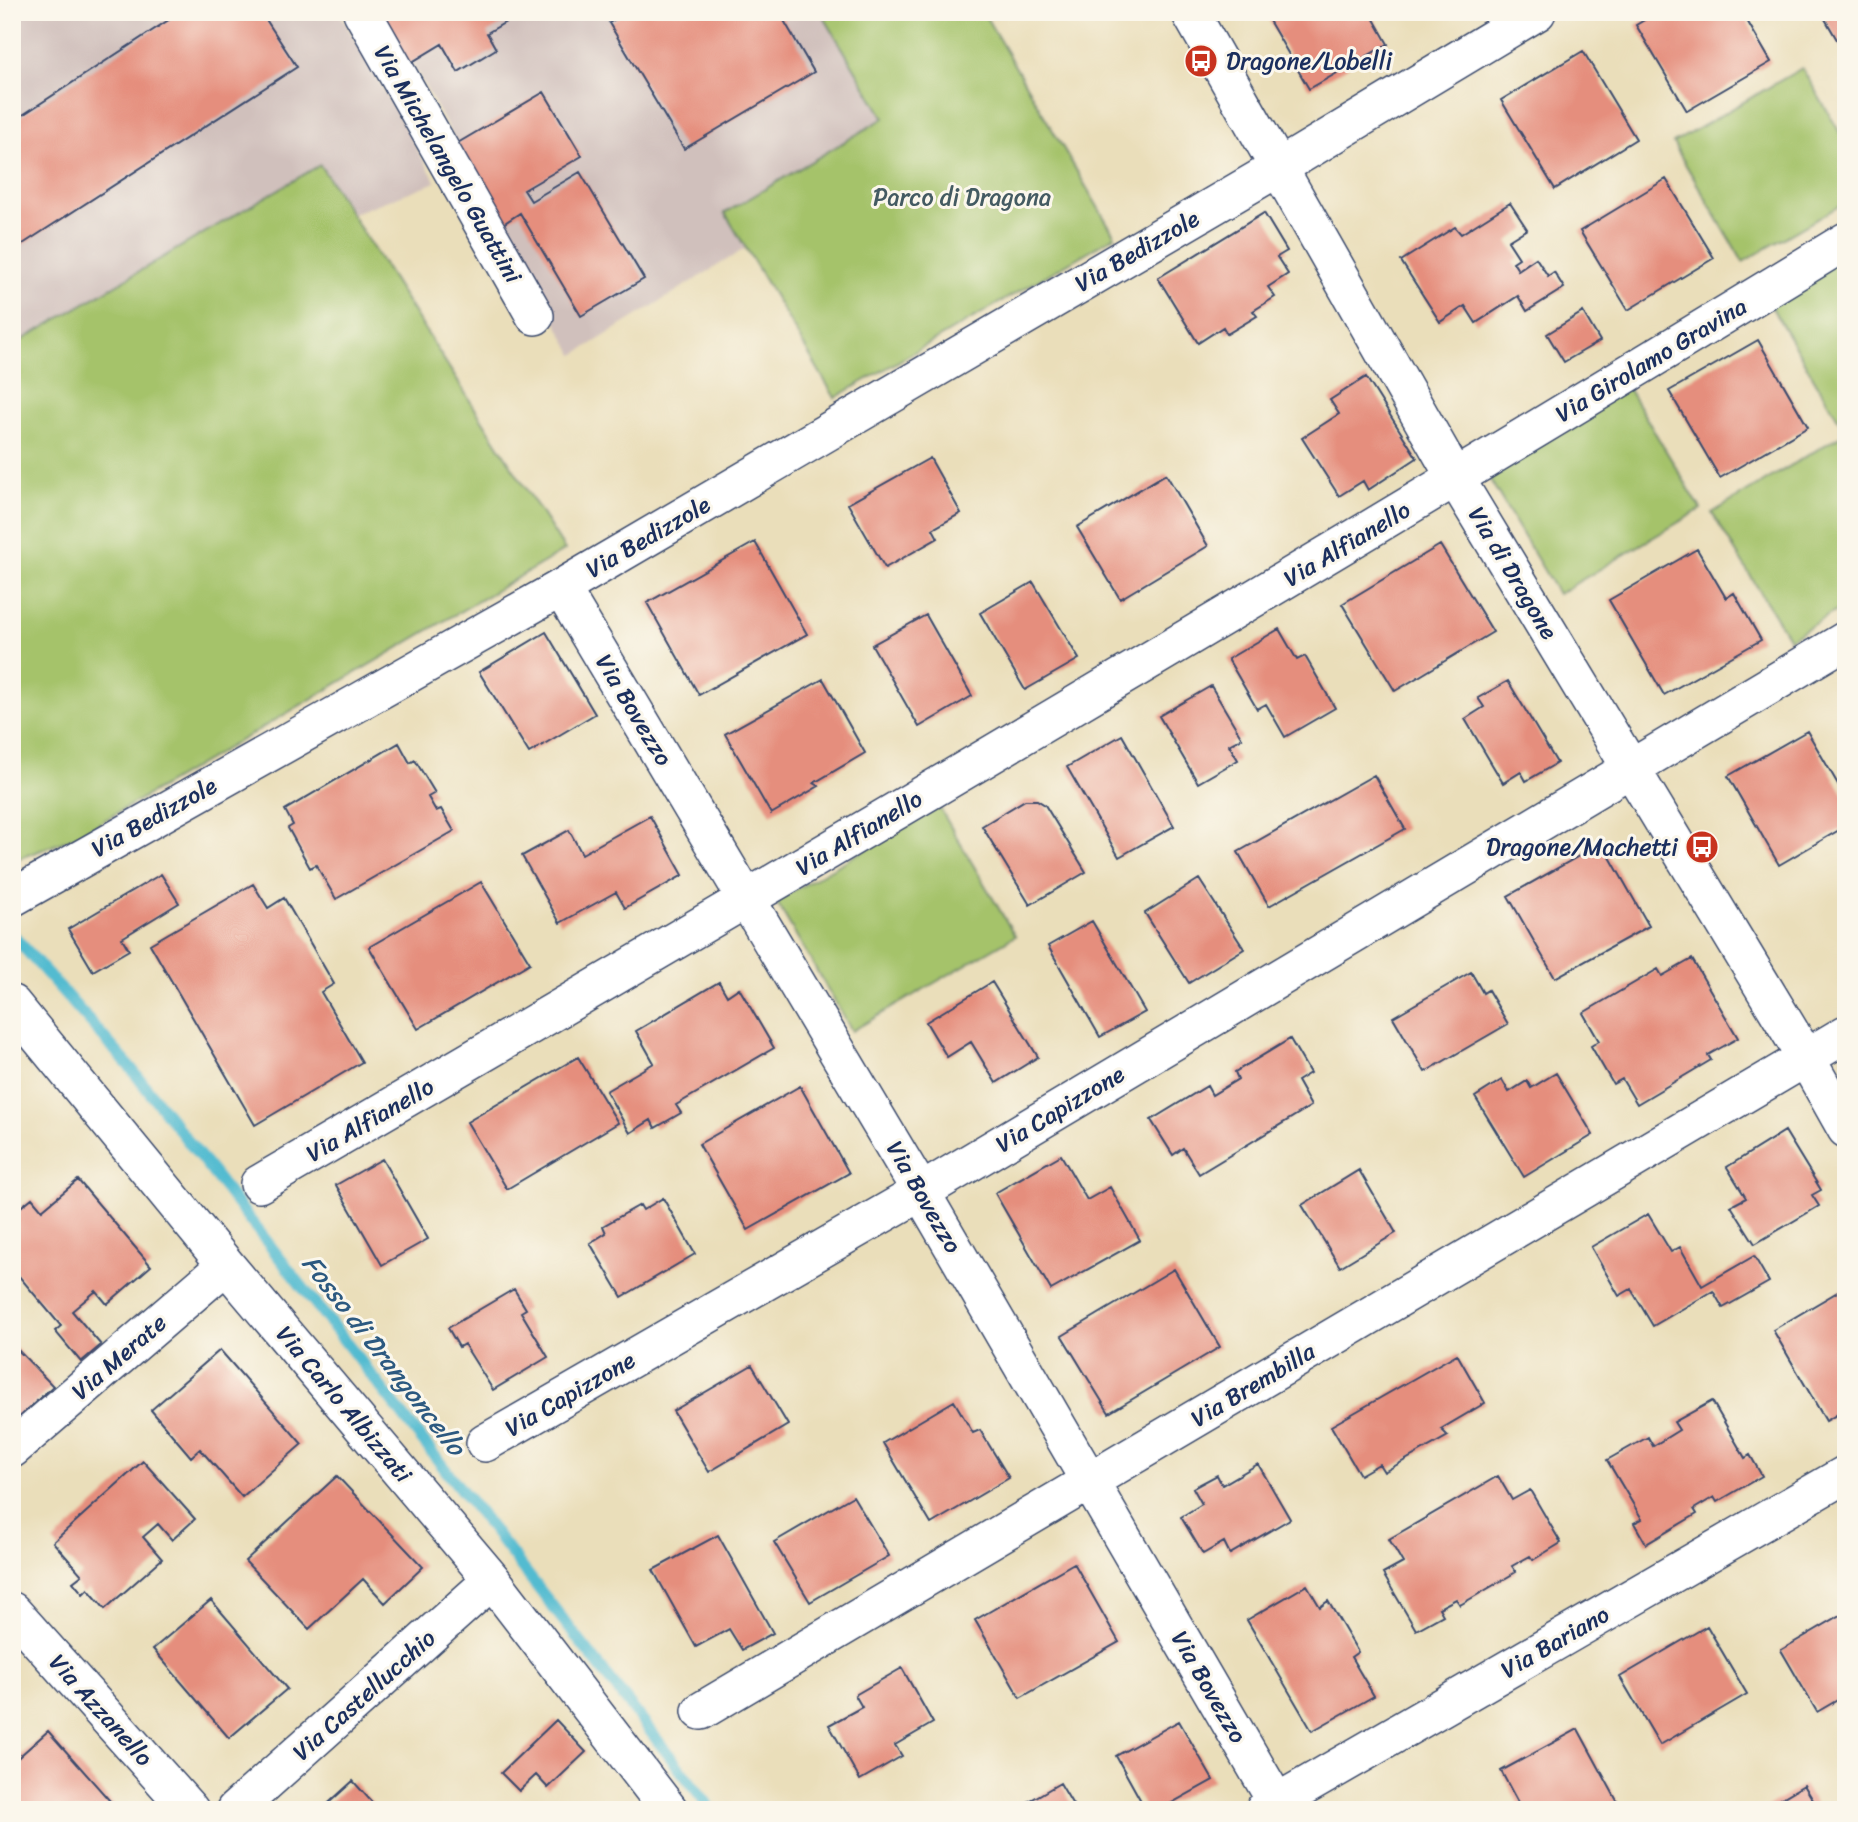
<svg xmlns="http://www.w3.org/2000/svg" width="1858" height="1822" viewBox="0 0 1858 1822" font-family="Sriracha,sans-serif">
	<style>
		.industrial { fill: #d0c0bc }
		.green { fill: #a5c36b; stroke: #607964; stroke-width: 2 }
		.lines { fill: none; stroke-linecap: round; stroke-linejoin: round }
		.stream { stroke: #53bbd0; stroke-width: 12 }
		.building { fill: #e58e7d }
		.minor-casing { stroke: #3a496c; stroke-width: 40 }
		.minor { stroke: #fff; stroke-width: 37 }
		.labels { text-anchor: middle; stroke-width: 6; stroke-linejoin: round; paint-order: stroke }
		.poi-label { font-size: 24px; fill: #1b2f5e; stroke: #fbf7ec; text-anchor: start }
		.street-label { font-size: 24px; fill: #1b2f5e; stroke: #fbf7ec }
		.park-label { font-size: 24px; fill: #445b62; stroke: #fbf7ec }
		.water-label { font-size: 26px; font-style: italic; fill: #2c5980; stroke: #fbf7ec }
	</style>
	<rect width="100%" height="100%" fill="#fbf7ec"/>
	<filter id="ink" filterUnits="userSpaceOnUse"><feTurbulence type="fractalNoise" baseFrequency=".0143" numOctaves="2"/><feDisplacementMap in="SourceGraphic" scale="14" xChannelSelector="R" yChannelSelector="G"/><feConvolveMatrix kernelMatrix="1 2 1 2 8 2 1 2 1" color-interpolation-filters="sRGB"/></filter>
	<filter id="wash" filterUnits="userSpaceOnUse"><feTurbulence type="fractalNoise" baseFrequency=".00686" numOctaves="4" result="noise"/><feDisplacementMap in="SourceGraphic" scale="28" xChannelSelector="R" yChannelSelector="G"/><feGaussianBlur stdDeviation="1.57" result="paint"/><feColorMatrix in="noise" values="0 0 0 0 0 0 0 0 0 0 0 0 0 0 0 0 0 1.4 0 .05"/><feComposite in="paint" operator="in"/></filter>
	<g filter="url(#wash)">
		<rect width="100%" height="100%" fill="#eadeba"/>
		<path class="industrial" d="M 12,12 L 339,12 L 436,182 L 351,214 L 320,165 L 12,346 Z
			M 384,12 L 821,12 L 884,118 L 726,213 L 746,248 L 574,355 Z"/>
		<path class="green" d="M 821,12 L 983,12 L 1115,236 L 835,398 L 725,213 L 884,118 Z
			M 1802,68 L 1846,143 L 1846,202 L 1743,262 L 1673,143 Z
			M 320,165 L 565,550 L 76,837 L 12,861 L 12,346 Z
			M 1846,255 L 1846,425 L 1843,427 L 1768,301 Z
			M 1628,388 L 1701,509 L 1558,594 L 1486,473 Z
			M 1845,433 L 1846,605 L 1789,639 L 1712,513 Z
			M 939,807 L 1015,936 L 852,1031 L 776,901 Z"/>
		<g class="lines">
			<path class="stream" d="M 12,934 L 130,1067 L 712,1810"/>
		</g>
		<g id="blocks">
			<path class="building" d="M 181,12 L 261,12 L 297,67 L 12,251 L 12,128 L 15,126 L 12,122 Z
				M 377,12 L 523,12 L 487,33 L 496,49 L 458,72 L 442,44 L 407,65 Z
				M 627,12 L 779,12 L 814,72 L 684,149 L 609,23 Z
				M 1264,12 L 1370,12 L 1388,44 L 1309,89 Z
				M 1658,12 L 1742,12 L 1771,62 L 1687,111 L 1636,25 Z
				M 1821,12 L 1846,12 L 1846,49 L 1843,50 Z
				M 1583,51 L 1636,139 L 1555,189 L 1501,100 Z
				M 544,92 L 582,156 L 524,190 L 531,201 L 580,172 L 644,279 L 581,316 L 520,213 L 503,224 L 456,144 Z
				M 1666,179 L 1714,258 L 1628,310 L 1580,231 Z
				M 1510,203 L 1527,229 L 1508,241 L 1519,258 L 1513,262 L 1518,270 L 1536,258 L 1548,276 L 1554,272 L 1564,288 L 1527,311 L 1518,296 L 1476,323 L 1465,306 L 1440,322 L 1401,261 L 1455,227 L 1461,234 Z
				M 1264,213 L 1287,251 L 1277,257 L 1288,274 L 1268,287 L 1275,297 L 1253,311 L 1257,316 L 1227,334 L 1223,327 L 1198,343 L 1158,278 Z
				M 1583,312 L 1600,341 L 1564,362 L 1547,334 Z
				M 1758,340 L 1808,427 L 1720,478 L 1669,391 Z
				M 1366,377 L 1417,458 L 1368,490 L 1363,481 L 1339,496 L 1302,438 L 1339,414 L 1330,400 Z
				M 930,458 L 961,513 L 933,529 L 938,538 L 885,568 L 848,504 Z
				M 1166,474 L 1208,546 L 1120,599 L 1077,527 Z
				M 755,542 L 807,634 L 699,695 L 647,603 Z
				M 1440,545 L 1493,632 L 1395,691 L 1342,604 Z
				M 1697,549 L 1726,598 L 1734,593 L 1761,640 L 1664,695 L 1609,600 Z
				M 1033,582 L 1079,659 L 1025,690 L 980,613 Z
				M 926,615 L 972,696 L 919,727 L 872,645 Z
				M 1279,629 L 1297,660 L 1305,656 L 1335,708 L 1285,737 L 1266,704 L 1257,709 L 1228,659 Z
				M 546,632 L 595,714 L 529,753 L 479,672 Z
				M 823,679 L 865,753 L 814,783 L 819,786 L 771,814 L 725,734 Z
				M 1508,681 L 1557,763 L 1526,781 L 1521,772 L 1503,783 L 1465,719 L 1484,707 L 1478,698 Z
				M 1211,686 L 1242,738 L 1229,745 L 1238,760 L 1198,783 L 1159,716 Z
				M 1807,731 L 1846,798 L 1846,826 L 1779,865 L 1728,776 Z
				M 1122,735 L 1174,826 L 1119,857 L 1067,767 Z
				M 399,743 L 410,763 L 415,760 L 435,793 L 428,797 L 436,811 L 441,809 L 454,831 L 336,899 L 316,865 L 310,868 L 288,828 L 293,825 L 285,810 Z
				M 1374,775 L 1405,829 L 1269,906 L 1238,852 Z
				M 1025,800 L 1037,800 L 1045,805 L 1086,872 L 1030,905 L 982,826 Z
				M 650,816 L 683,875 L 625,908 L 616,892 L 560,923 L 522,856 L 569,830 L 582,854 Z
				M 1602,843 L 1649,926 L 1555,978 L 1508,896 Z
				M 161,874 L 179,903 L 122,938 L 129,950 L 93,971 L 68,929 Z
				M 1199,879 L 1244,949 L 1189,983 L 1145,913 Z
				M 481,882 L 530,963 L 418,1029 L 369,947 Z
				M 253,884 L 268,908 L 284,898 L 334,984 L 321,992 L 362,1062 L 255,1125 L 150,944 Z
				M 1092,921 L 1145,1012 L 1100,1037 L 1048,946 Z
				M 1692,959 L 1738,1038 L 1708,1055 L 1711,1060 L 1637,1104 L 1622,1079 L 1613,1084 L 1591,1046 L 1599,1041 L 1583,1013 L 1658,969 L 1662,976 Z
				M 1471,972 L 1483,993 L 1488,990 L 1508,1024 L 1425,1072 L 1393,1017 Z
				M 719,982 L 727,996 L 739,988 L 774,1048 L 676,1105 L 681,1113 L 655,1128 L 651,1120 L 630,1133 L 606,1091 L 654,1063 L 636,1031 Z
				M 992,982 L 1038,1057 L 996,1083 L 971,1042 L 947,1057 L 926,1022 Z
				M 1290,1039 L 1310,1073 L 1297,1081 L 1311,1106 L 1199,1174 L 1183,1148 L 1173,1155 L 1151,1120 L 1207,1086 L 1212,1095 L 1238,1079 L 1235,1072 Z
				M 578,1057 L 618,1123 L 507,1189 L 467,1122 Z
				M 1556,1073 L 1593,1135 L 1524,1177 L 1475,1097 L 1502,1080 L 1509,1092 L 1527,1081 L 1531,1088 Z
				M 800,1086 L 849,1173 L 748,1230 L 699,1144 Z
				M 1785,1131 L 1821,1190 L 1812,1195 L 1819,1206 L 1755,1244 L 1731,1206 L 1746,1198 L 1727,1167 Z
				M 1061,1155 L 1087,1200 L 1110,1187 L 1140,1240 L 1051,1290 L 995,1193 Z
				M 382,1159 L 428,1239 L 382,1265 L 336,1185 Z
				M 1359,1170 L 1396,1233 L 1340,1267 L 1302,1205 Z
				M 78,1180 L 151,1266 L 107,1304 L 96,1291 L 72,1311 L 101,1345 L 81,1362 L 55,1331 L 61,1326 L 12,1268 L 12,1214 L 32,1198 L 42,1210 Z
				M 663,1198 L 695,1254 L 622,1297 L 590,1243 L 606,1233 L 603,1226 L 640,1205 L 643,1210 Z
				M 1648,1214 L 1671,1252 L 1680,1247 L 1702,1286 L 1754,1256 L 1769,1282 L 1723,1308 L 1713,1291 L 1653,1326 L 1631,1289 L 1619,1296 L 1591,1247 Z
				M 1174,1269 L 1220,1347 L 1109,1413 L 1062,1336 Z
				M 1846,1287 L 1846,1409 L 1826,1421 L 1773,1330 Z
				M 514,1289 L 526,1309 L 521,1312 L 548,1357 L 493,1390 L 464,1344 L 459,1347 L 448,1328 Z
				M 12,1344 L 53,1386 L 12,1424 Z
				M 220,1350 L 302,1444 L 242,1497 L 200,1449 L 191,1457 L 151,1410 Z
				M 1457,1354 L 1485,1403 L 1441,1429 L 1448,1436 L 1384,1472 L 1379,1464 L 1360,1475 L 1331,1426 Z
				M 752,1365 L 788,1425 L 709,1472 L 673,1411 Z
				M 954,1401 L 973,1433 L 980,1430 L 1009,1478 L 931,1524 L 883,1443 Z
				M 1712,1401 L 1745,1458 L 1750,1455 L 1762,1476 L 1717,1502 L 1714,1497 L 1694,1509 L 1697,1514 L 1646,1544 L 1634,1523 L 1642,1519 L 1607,1460 L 1648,1437 L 1653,1446 L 1679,1430 L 1674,1422 Z
				M 143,1461 L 195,1519 L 172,1540 L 158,1524 L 143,1537 L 162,1559 L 105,1609 L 88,1589 L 83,1594 L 73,1582 L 82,1575 L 53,1542 Z
				M 1258,1464 L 1290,1519 L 1230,1554 L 1224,1542 L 1203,1554 L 1181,1517 L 1202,1504 L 1193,1488 L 1217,1475 L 1222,1485 Z
				M 337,1476 L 423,1567 L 385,1603 L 363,1579 L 309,1629 L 245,1561 Z
				M 1498,1476 L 1512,1500 L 1530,1490 L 1561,1543 L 1533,1560 L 1530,1556 L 1512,1566 L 1516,1572 L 1460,1605 L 1456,1599 L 1439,1608 L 1443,1615 L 1416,1630 L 1383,1574 L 1403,1563 L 1389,1539 Z
				M 853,1496 L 889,1556 L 810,1602 L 774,1542 Z
				M 718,1535 L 773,1633 L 742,1650 L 729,1629 L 696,1647 L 653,1570 Z
				M 1074,1563 L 1119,1642 L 1020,1698 L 975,1620 Z
				M 1307,1585 L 1320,1607 L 1328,1601 L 1358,1652 L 1351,1657 L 1374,1696 L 1312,1731 L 1247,1620 Z
				M 211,1600 L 287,1689 L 229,1738 L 153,1649 Z
				M 1846,1612 L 1846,1695 L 1817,1712 L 1781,1650 Z
				M 1707,1626 L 1747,1694 L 1660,1745 L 1620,1677 Z
				M 902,1668 L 933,1723 L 895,1745 L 902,1756 L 860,1780 L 829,1725 L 862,1707 L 855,1695 Z
				M 556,1720 L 586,1752 L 548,1788 L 536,1775 L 519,1791 L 501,1773 Z
				M 1179,1721 L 1213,1780 L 1159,1810 L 1146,1810 L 1116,1756 Z
				M 1578,1729 L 1622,1810 L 1522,1810 L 1501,1771 Z
				M 48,1731 L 118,1810 L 12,1810 L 12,1763 Z
				M 353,1781 L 379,1810 L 321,1810 Z
				M 1060,1783 L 1076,1810 L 1014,1810 Z
				M 1804,1785 L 1819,1810 L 1762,1810 Z"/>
		</g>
	</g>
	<g filter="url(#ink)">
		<use href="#blocks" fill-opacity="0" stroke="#3a496c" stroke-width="2"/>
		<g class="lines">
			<defs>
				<path id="minor" d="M 362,12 L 535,316
					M 1190,12 L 1456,479 L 1806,1058 L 1846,1129
					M 561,588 L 921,1192 L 1281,1810
					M 12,898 L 561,588 L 1278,168 L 1537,12
					M 12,1004 L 226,1265 L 492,1580 L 669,1810
					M 259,1184 C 791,874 1321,562 1846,241
					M 485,1443 L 921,1192 L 1846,640
					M 12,1449 L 226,1265
					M 12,1611 L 190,1810
					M 701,1711 L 1846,1034
					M 235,1810 L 492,1580
					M 1264,1810 L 1846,1474"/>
			</defs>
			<use href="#minor" class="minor-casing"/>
			<use href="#minor" class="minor"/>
		</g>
	</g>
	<defs>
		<symbol id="bus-disc" viewBox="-11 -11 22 22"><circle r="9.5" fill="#c8321e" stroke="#fbf7ec"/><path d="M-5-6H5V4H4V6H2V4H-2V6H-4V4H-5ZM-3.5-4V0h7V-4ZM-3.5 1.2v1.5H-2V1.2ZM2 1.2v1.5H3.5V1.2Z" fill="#fff"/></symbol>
	</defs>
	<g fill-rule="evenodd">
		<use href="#bus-disc" x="1182" y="42" width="38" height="38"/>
		<use href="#bus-disc" x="1683" y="828" width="38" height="38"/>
	</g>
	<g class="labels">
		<g class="poi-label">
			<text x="1226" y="69">Dragone/Lobelli</text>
			<text x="1678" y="855" text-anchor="end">Dragone/Machetti</text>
		</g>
		<g class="street-label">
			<text transform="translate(448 164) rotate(60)" y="8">Via Michelangelo Guattini</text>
			<text transform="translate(1137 251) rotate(-30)" y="8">Via Bedizzole</text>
			<text transform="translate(1651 360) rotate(-31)" y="8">Via Girolamo Gravina</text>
			<text transform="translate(648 537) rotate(-30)" y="8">Via Bedizzole</text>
			<text transform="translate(1347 544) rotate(-31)" y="8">Via Alfianello</text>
			<text transform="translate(1513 573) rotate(59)" y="8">Via di Dragone</text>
			<text transform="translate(634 710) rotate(59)" y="8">Via Bovezzo</text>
			<text transform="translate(154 817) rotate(-29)" y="8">Via Bedizzole</text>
			<text transform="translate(859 833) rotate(-31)" y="8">Via Alfianello</text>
			<text transform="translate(1060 1109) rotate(-31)" y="8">Via Capizzone</text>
			<text transform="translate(370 1120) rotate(-30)" y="8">Via Alfianello</text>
			<text transform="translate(924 1197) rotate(60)" y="8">Via Bovezzo</text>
			<text transform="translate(119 1357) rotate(-41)" y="8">Via Merate</text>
			<text transform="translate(1253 1385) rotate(-31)" y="8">Via Brembilla</text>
			<text transform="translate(570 1394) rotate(-30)" y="8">Via Capizzone</text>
			<text transform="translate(344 1404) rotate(50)" y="8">Via Carlo Albizzati</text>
			<text transform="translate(1555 1642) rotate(-30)" y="8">Via Bariano</text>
			<text transform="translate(1209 1687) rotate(60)" y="8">Via Bovezzo</text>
			<text transform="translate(364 1695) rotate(-42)" y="8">Via Castellucchio</text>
			<text transform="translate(101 1710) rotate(48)" y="8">Via Azzanello</text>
		</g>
		<g class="park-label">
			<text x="962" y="205">Parco di Dragona</text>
		</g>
		<g class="water-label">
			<text transform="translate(384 1355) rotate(52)" y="9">Fosso di Drangoncello</text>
		</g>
	</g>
	<rect width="1858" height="1822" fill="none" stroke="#fbf7ec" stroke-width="42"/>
</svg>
